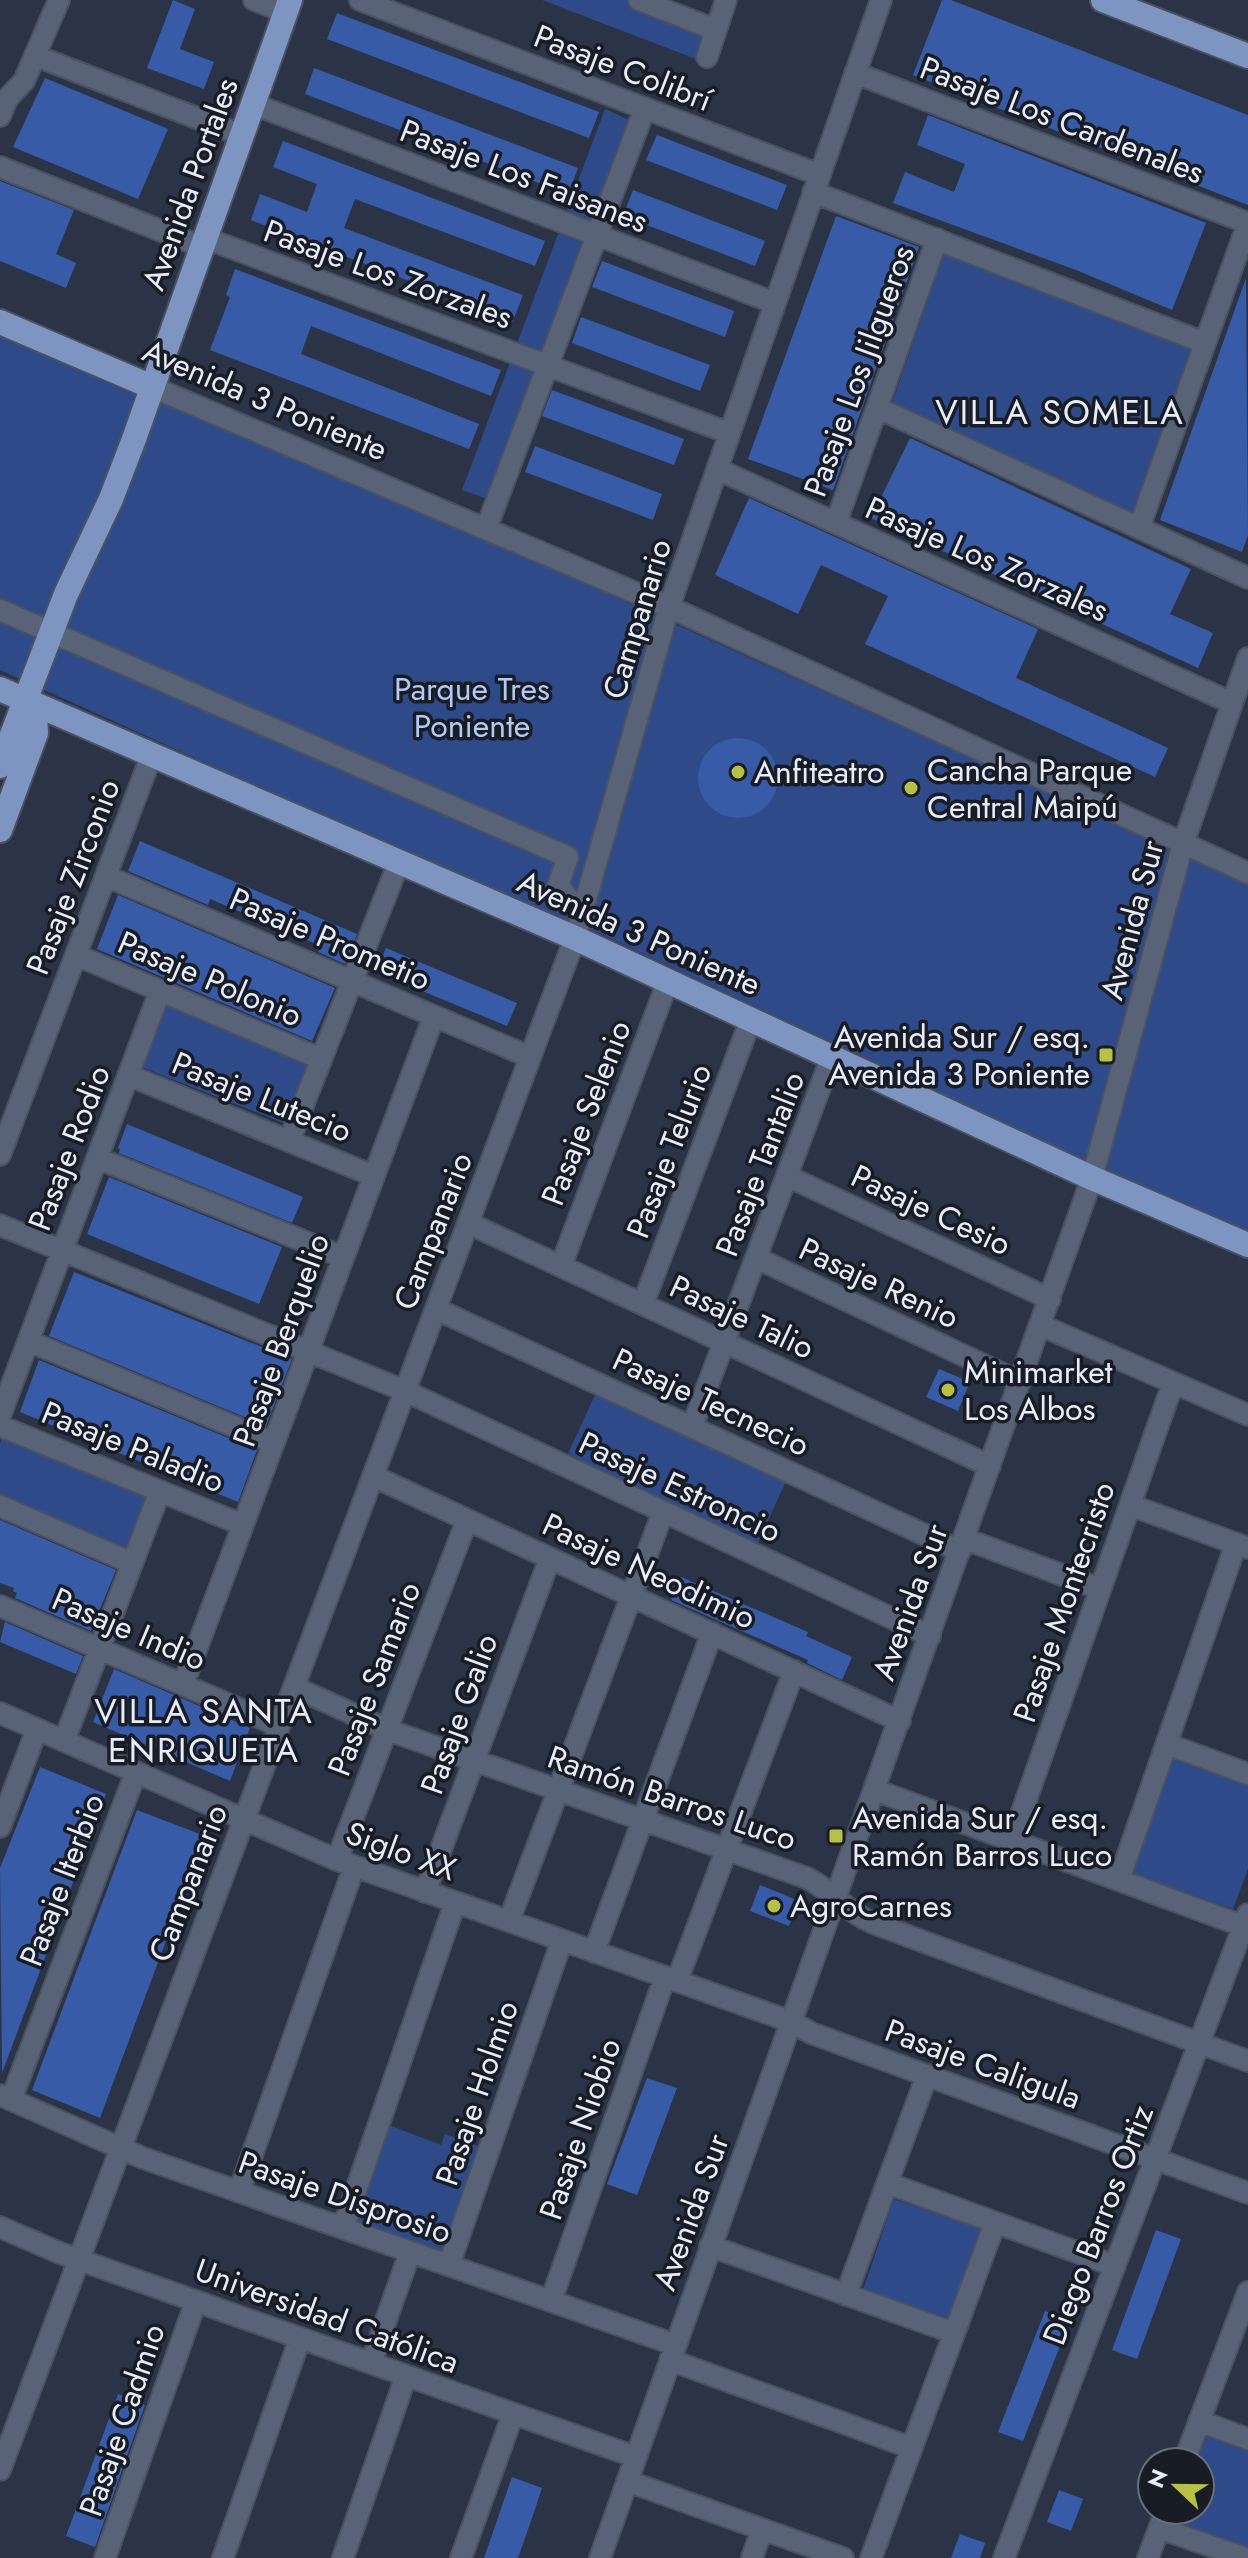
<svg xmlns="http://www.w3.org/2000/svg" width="1248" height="2558" viewBox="0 0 1248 2558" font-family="Jost,sans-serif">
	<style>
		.green { fill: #2e4a89 }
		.building { fill: #385ba7 }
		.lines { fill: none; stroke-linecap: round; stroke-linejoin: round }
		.minor-casing { stroke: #4a5262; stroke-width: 24 }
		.major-casing { stroke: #4a5262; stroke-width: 28 }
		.minor { stroke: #586378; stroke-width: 20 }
		.major { stroke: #7e95c2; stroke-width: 24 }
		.poi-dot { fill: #b7c148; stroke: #181c25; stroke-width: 3 }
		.labels { text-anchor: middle; stroke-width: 7; stroke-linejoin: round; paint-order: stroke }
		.street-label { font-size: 32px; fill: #e6ecf9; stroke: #181c25 }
		.park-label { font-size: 32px; fill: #b3c9f3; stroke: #181c25 }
		.poi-label { font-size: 32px; fill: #e6ecf9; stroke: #181c25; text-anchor: start }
		.neighbourhood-label { font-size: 34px; letter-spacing: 2px; fill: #e6ecf9; stroke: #181c25 }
	</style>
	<rect width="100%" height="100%" fill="#2b3447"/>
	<path class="green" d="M 542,0 L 628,0 L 712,32 L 701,61 Z
		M 605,109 L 636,123 L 494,501 L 462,490 Z
		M 945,251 L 1195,348 L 1137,516 L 892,403 Z
		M 0,331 L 491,541 L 1248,883 L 1248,1233 L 1110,1172 L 601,934 L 404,852 L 0,670 Z
		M 164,1003 L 311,1061 L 286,1124 L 139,1066 Z
		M 595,1395 L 786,1481 L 757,1545 L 566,1458 Z
		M 3,1435 L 150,1494 L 127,1549 L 0,1497 L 0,1443 Z
		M 1169,1748 L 1248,1776 L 1248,1869 L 1233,1909 L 1123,1870 Z
		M 386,2124 L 441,2145 L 445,2134 L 479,2146 L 444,2254 L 352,2221 Z
		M 894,2199 L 982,2229 L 951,2319 L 863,2290 Z
		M 1204,2435 L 1248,2450 L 1248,2549 L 1172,2520 L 1176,2510 L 1200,2510 L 1200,2462 L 1194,2462 Z"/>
	<path class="building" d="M 173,0 L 195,9 L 180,49 L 214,62 L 204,89 L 147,68 Z
		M 942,0 L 951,0 L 1248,115 L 1248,205 L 913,75 Z
		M 337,13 L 599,112 L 589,138 L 327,39 Z
		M 314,68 L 578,168 L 568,194 L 305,94 Z
		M 45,78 L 168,129 L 138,199 L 13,147 Z
		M 928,115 L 1206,223 L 1172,310 L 1076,270 L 893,203 L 905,172 L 954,192 L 965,164 L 917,145 Z
		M 657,135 L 787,185 L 777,210 L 646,160 Z
		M 283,141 L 545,241 L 535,266 L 355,199 L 344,228 L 523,295 L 513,321 L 251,220 L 260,194 L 307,212 L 317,184 L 273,167 Z
		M 0,181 L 74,210 L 56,254 L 76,263 L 66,288 L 0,261 Z
		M 633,190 L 765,241 L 755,266 L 623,216 Z
		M 836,216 L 919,247 L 833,490 L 748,459 Z
		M 602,261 L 734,311 L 725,337 L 592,287 Z
		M 235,269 L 501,370 L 491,396 L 311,326 L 301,354 L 479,424 L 469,449 L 210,350 L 230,297 L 226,295 Z
		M 1246,278 L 1248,535 L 1242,552 L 1160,520 Z
		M 581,317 L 710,365 L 700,391 L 572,343 Z
		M 552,390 L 684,439 L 674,465 L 542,416 Z
		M 910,438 L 1191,569 L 1170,614 L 1213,633 L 1198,668 L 871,518 Z
		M 535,446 L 662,494 L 653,520 L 525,472 Z
		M 749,498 L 1038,629 L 1016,678 L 1168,748 L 1155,777 L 865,644 L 888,596 L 821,565 L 798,614 L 715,575 Z
		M698 778a40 40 0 1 1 80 0a40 40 0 1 1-80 0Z
		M 140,841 L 357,934 L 345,964 L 318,952 L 321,946 L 210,899 L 208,905 L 128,871 Z
		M 118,895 L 335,988 L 312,1041 L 97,949 Z
		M 386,948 L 517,1003 L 507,1026 L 376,972 Z
		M 127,1124 L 303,1197 L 292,1223 L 119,1153 L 120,1149 L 118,1148 Z
		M 109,1177 L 282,1247 L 259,1304 L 87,1234 Z
		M 74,1272 L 292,1359 L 266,1426 L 49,1336 Z
		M 39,1360 L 257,1450 L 238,1502 L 20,1412 Z
		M 939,1369 L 970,1382 L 958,1411 L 926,1397 Z
		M 0,1520 L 116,1570 L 91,1631 L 15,1598 L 17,1593 L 13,1591 L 14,1588 L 0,1583 Z
		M 681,1577 L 808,1632 L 806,1636 L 852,1657 L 842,1680 L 807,1663 L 808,1660 L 671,1600 Z
		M 5,1622 L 83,1656 L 76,1674 L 0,1642 Z
		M 114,1669 L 250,1728 L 230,1781 L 93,1722 Z
		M 40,1767 L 106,1794 L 2,2073 L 0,1868 Z
		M 137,1810 L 205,1836 L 100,2118 L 32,2090 Z
		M 760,1885 L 799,1901 L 789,1926 L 750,1911 Z
		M 647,2078 L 677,2088 L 637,2195 L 607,2184 Z
		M 1156,2230 L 1181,2239 L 1137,2359 L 1112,2350 Z
		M 1045,2311 L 1070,2320 L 1023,2441 L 998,2432 Z
		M 118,2394 L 145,2405 L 95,2547 L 66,2536 Z
		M 512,2477 L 542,2488 L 530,2524 L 518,2558 L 484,2558 Z
		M 1059,2490 L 1083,2499 L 1071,2531 L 1047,2522 Z
		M 960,2534 L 985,2543 L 980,2558 L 951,2558 Z"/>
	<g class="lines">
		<defs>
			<path id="minor" d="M 254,0 L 285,12
				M 360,0 L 820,175
				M 639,0 L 716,30
				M 36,56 L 241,135
				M 707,57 L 726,0
				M 855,73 L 1248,223
				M 253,104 L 775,303
				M 0,116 L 7,99 L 24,81 L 59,0
				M 0,167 L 202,247
				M 813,192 L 1205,343
				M 205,238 L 729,433
				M 152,387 L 669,607 L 1248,873
				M 878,408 L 1248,578
				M 717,469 L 1232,703
				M 836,523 L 937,239
				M 1139,528 L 1248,223
				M 486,529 L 645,108
				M 0,610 L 568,857 L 558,885 L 569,899
				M 106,876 L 530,1057
				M 76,955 L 321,1059
				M 128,1075 L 374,1176
				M 289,1141 L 399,862
				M 0,1155 L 152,754
				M 97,1158 L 343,1257
				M 787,1176 L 1050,1299
				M 468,1223 L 990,1466
				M 0,1225 L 405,1391 L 930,1636
				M 756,1258 L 1020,1382
				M 561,1266 L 668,981
				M 643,1304 L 751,1019
				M 436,1309 L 960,1551
				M 1040,1325 L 1248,1415
				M 28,1341 L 274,1443
				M 0,1416 L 160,991
				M 0,1426 L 243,1525
				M 692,1427 L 832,1056
				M 373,1476 L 900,1721
				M 1130,1505 L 1248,1548
				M 0,1506 L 132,1563
				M 965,1539 L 1100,1589
				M 0,1606 L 279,1726
				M 183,1685 L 434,1016
				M 294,1687 L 388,1730 L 807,1878 C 831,1890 847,1912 873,1923 L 1248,2061
				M 0,1713 L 337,1860 L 792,2022 L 811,2033 L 1248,2193
				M 64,1741 L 160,1491
				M 1167,1744 L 1248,1774
				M 875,1790 L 1243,1926
				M 0,1827 L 37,1729
				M 1012,1840 L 1173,1383
				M 337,1860 L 467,1520
				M 1119,1880 L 1236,1544
				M 425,1892 L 550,1558
				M 509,1921 L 663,1512
				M 594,1952 L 712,1633
				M 677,1981 L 794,1671
				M 0,2095 L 143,2158 L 676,2345
				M 11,2100 L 136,1772
				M 887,2183 L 1115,2266
				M 239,2192 L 354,1867
				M 0,2227 L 60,2253 L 636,2457
				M 343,2228 L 455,1903
				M 710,2246 L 954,2333
				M 449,2265 L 562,1940
				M 846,2295 L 927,2075
				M 551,2301 L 665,1977
				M 670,2360 L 912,2448
				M 371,2363 L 410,2252
				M 1199,2421 L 1248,2439
				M 1184,2462 L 1248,2292
				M 0,2470 L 575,938 L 669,607 L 881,0
				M 627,2481 L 843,2558
				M 1159,2528 L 1245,2558
				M 105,2558 L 196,2301
				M 223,2558 L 300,2338
				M 343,2558 L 406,2376
				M 461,2558 L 513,2414
				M 600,2558 L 1092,1178 L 1183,844 L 1248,658
				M 752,2558 L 762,2529
				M 871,2558 L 995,2223
				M 1004,2558 L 1248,1914
				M 1148,2558 L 1166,2510"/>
			<path id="major" d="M 1103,0 L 1248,56
				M 0,322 L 152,387
				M 0,689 L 575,938 L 1092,1178 L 1248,1245
				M 0,766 L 66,594 L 111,499 L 134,439 L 290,0
				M 0,830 L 36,733 L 35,716 L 25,699"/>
		</defs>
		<use href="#minor" class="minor-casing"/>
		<use href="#major" class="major-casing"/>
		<use href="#minor" class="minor"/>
		<use href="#major" class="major"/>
	</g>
	<g class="poi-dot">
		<circle cx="738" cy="772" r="8"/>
		<circle cx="911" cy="788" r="8"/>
		<rect x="1098" y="1047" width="16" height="16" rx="4"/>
		<circle cx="948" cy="1390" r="8"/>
		<rect x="828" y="1828" width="16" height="16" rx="4"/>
		<circle cx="774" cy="1906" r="8"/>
	</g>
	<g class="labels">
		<g class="street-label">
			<text transform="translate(623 68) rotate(21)" y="11">Pasaje Colibrí</text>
			<text transform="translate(1062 120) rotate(21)" y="11">Pasaje Los Cardenales</text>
			<text transform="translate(524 176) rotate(21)" y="11">Pasaje Los Faisanes</text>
			<text transform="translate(190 184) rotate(-70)" y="11">Avenida Portales</text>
			<text transform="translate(388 274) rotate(20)" y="11">Pasaje Los Zorzales</text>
			<text transform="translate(859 371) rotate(-70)" y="11">Pasaje Los Jilgueros</text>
			<text transform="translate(265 400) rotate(23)" y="11">Avenida 3 Poniente</text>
			<text transform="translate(987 559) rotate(24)" y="11">Pasaje Los Zorzales</text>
			<text transform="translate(637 619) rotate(-73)" y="11">Campanario</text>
			<text transform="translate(73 877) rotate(-69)" y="11">Pasaje Zirconio</text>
			<text transform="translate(1132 920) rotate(-75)" y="11">Avenida Sur</text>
			<text transform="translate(639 933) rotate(24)" y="11">Avenida 3 Poniente</text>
			<text transform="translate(330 939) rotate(23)" y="11">Pasaje Prometio</text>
			<text transform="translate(210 979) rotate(23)" y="11">Pasaje Polonio</text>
			<text transform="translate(262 1097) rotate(22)" y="11">Pasaje Lutecio</text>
			<text transform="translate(586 1113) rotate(-69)" y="11">Pasaje Selenio</text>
			<text transform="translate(69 1148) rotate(-69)" y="11">Pasaje Rodio</text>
			<text transform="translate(669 1151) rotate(-69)" y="11">Pasaje Telurio</text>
			<text transform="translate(760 1164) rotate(-69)" y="11">Pasaje Tantalio</text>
			<text transform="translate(931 1210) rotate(25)" y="11">Pasaje Cesio</text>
			<text transform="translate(433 1231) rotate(-69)" y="11">Campanario</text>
			<text transform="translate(879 1283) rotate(25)" y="11">Pasaje Renio</text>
			<text transform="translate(742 1317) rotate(25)" y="11">Pasaje Talio</text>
			<text transform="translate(281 1340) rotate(-70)" y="11">Pasaje Berquelio</text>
			<text transform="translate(711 1402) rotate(25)" y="11">Pasaje Tecnecio</text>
			<text transform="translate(133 1447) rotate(22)" y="11">Pasaje Paladio</text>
			<text transform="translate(680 1487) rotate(25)" y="11">Pasaje Estroncio</text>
			<text transform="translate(649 1571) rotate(25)" y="11">Pasaje Neodimio</text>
			<text transform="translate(910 1602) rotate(-70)" y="11">Avenida Sur</text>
			<text transform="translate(1064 1602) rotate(-71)" y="11">Pasaje Montecristo</text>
			<text transform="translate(129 1629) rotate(23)" y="11">Pasaje Indio</text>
			<text transform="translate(374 1679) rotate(-69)" y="11">Pasaje Samario</text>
			<text transform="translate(459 1714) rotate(-70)" y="11">Pasaje Galio</text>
			<text transform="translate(672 1798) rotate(19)" y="11">Ramón Barros Luco</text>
			<text transform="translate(401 1851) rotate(20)" y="11">Siglo XX</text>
			<text transform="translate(62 1880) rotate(-69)" y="11">Pasaje Iterbio</text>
			<text transform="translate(188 1883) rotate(-69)" y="11">Campanario</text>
			<text transform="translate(983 2064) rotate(20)" y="11">Pasaje Caligula</text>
			<text transform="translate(477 2093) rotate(-71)" y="11">Pasaje Holmio</text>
			<text transform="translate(580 2129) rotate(-71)" y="11">Pasaje Niobio</text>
			<text transform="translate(345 2197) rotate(19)" y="11">Pasaje Disprosio</text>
			<text transform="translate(691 2212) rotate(-70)" y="11">Avenida Sur</text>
			<text transform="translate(1098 2225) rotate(-69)" y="11">Diego Barros Ortiz</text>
			<text transform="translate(327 2316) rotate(20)" y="11">Universidad Católica</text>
			<text transform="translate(122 2420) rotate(-71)" y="11">Pasaje Cadmio</text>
		</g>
		<g class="park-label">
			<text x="472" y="700">Parque Tres<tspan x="472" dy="37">Poniente</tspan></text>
		</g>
		<g class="poi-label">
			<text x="927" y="781">Cancha Parque<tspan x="927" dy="37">Central Maipú</tspan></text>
			<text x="754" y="783">Anfiteatro</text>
			<text x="1090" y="1048" text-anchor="end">Avenida Sur / esq.<tspan x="1090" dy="37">Avenida 3 Poniente</tspan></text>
			<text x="964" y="1383">Minimarket<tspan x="964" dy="37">Los Albos</tspan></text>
			<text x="852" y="1829">Avenida Sur / esq.<tspan x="852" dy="37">Ramón Barros Luco</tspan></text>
			<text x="790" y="1917">AgroCarnes</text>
		</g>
		<g class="neighbourhood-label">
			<text x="1060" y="424">VILLA SOMELA</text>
			<text x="204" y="1723">VILLA SANTA<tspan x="204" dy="39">ENRIQUETA</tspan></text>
		</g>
	</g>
	<g transform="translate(1176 2486) rotate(292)"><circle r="38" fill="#181c25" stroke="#6a6f7a" stroke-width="2"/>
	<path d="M0-6L14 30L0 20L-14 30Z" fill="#b7c148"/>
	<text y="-12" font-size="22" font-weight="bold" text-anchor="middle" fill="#e6ecf9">N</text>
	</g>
</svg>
